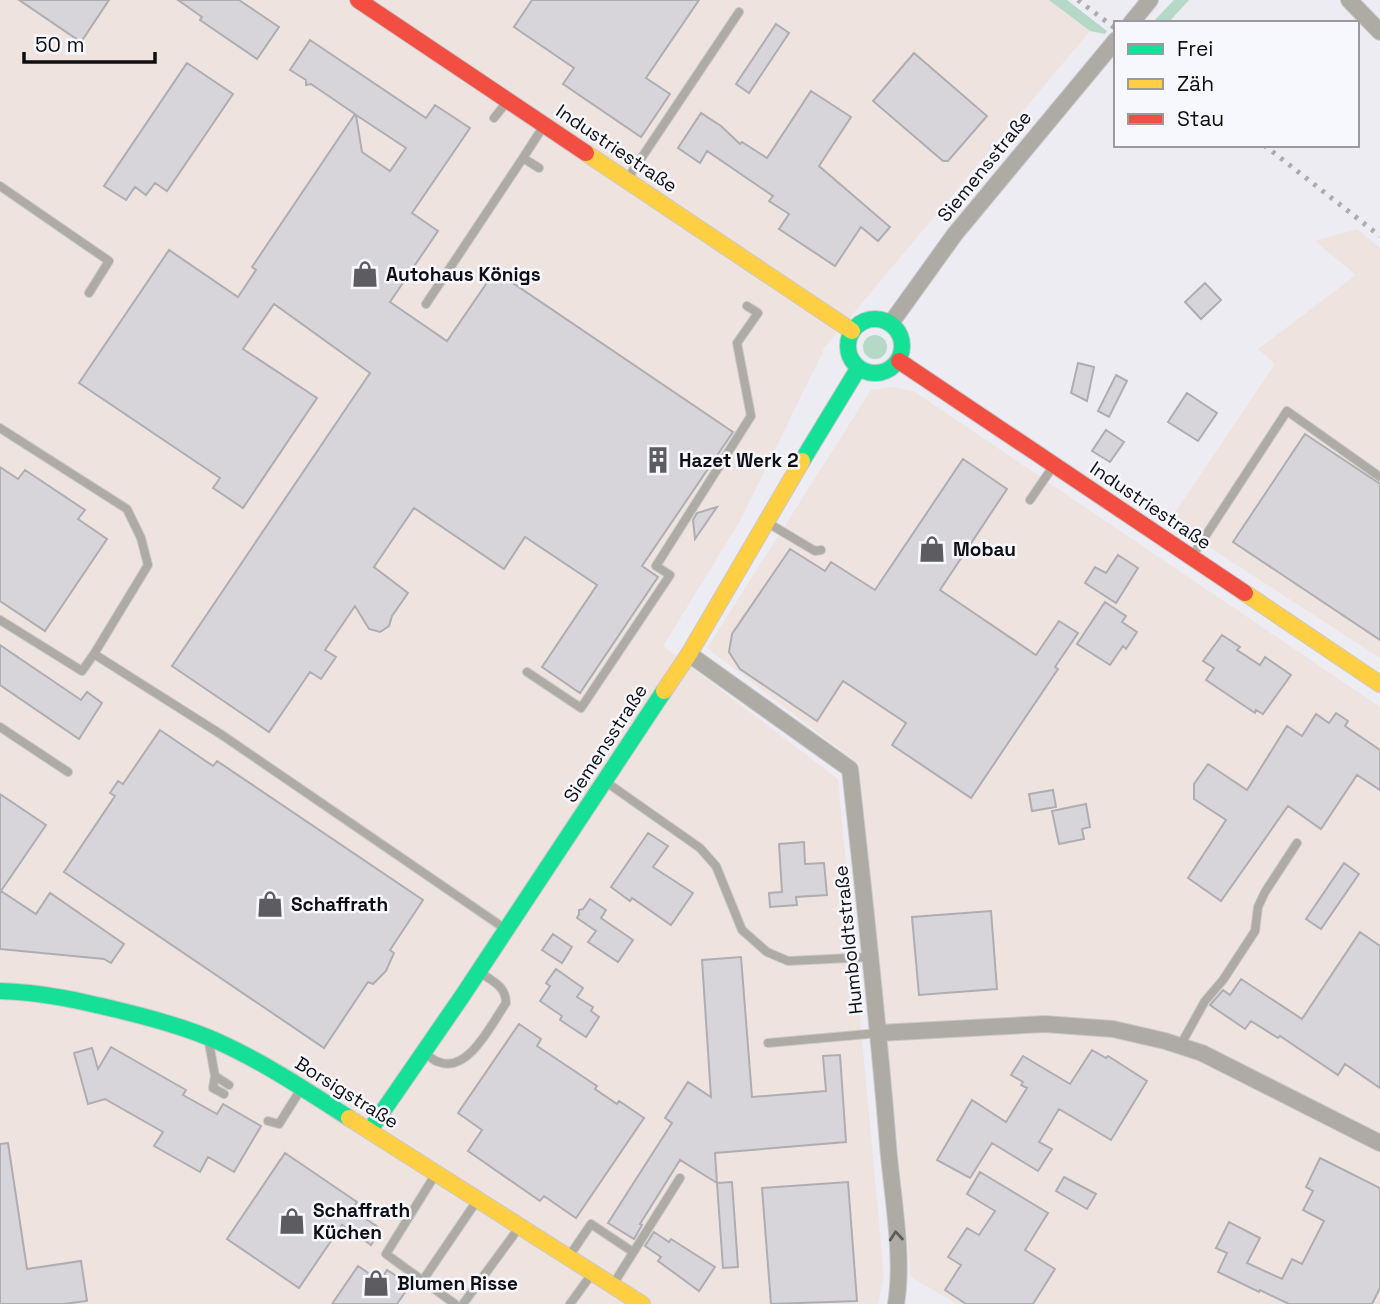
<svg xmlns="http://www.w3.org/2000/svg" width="1380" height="1304" viewBox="0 0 1380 1304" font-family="'Space Grotesk',sans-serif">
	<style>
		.commercial { fill: #efe3df }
		.green { fill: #b6d8c7 }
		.building { fill: #d7d5da; stroke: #aeadb2; stroke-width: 2; fill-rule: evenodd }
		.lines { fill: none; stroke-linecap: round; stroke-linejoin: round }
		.lane-casing { stroke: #c9c9cd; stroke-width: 10 }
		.street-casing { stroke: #c9c9cd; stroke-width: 18 }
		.fast-casing { stroke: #c9c9cd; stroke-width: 18 }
		.slow-casing { stroke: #c9c9cd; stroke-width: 18 }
		.jam-casing { stroke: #c9c9cd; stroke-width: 18 }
		.lane { stroke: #aeaaa4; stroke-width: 8 }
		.street { stroke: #aeaaa4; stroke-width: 16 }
		.fast { stroke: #16e098; stroke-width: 16 }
		.slow { stroke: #ffcf43; stroke-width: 16 }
		.jam { stroke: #f24e42; stroke-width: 16 }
		.rail { stroke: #b0acab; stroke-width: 5; stroke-dasharray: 3.5 7; stroke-linecap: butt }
		.oneway { stroke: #5e5c5c }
		.labels { text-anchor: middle; stroke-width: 5; stroke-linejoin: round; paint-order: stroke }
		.street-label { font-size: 19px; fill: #0f0f13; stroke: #f7f7fe }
		.poi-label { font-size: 19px; font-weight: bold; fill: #0f0f13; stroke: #f7f7fe; text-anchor: start }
	</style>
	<rect width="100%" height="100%" fill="#ececf2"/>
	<path class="commercial" d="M 0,0 L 1049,0 L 1090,31 L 825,347 L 740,521 L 663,646 L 838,779 L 884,1276 L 878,1304 L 0,1304 Z
		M 1357,229 L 1380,248 L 1380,658 L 1169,521 L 1275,364 L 1258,349 L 1356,275 L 1315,241 Z
		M 893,387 L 915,392 L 1380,707 L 1380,1304 L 957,1304 L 911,1277 L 859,764 L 707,648 L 871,390 Z"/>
	<path class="green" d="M 1049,0 L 1067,0 L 1107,31 L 1105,34 L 1090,31 Z
		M 1174,0 L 1189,0 L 1168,23 L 1152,23 Z
		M863 347a12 12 0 1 1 24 0a12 12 0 1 1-24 0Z"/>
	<path class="building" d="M 19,0 L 109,0 L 81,42 Z
		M 178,0 L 239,0 L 279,27 L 257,59 L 200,20 L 202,17 Z
		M 532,0 L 699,0 L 646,78 L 670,94 L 641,137 L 563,84 L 574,68 L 514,27 Z
		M 776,24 L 789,33 L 749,93 L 736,84 Z
		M 310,40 L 426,118 L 435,105 L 470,128 L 412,213 L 438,231 L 390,302 L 447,341 L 495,271 L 733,432 L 642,566 L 658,577 L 580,693 L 542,667 L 597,585 L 525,537 L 504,569 L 414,508 L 374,567 L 408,593 L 392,616 L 389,626 L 380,632 L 369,629 L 355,606 L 325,650 L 336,657 L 321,679 L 310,672 L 269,732 L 172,666 L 370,373 L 274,304 L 243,349 L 317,398 L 243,508 L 213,488 L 220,478 L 79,383 L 169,250 L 238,297 L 256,270 L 252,267 L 355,114 L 311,84 L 306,85 L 306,80 L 290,70 ZM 356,115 L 406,148 L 390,171 L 362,152 Z
		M 914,53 L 987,116 L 948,161 L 943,161 L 873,101 Z
		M 187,63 L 233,94 L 167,191 L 155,183 L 146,195 L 135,187 L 126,200 L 104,186 Z
		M 811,91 L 851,117 L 819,166 L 890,227 L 878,241 L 861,227 L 835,266 L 779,229 L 789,214 L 769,201 L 773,196 L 707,151 L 700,163 L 678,148 L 701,113 L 721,126 L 740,144 L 742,142 L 767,158 Z
		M 1205,283 L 1221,300 L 1201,319 L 1185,302 Z
		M 1078,363 L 1094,367 L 1087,401 L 1071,393 Z
		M 1116,375 L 1127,381 L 1109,417 L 1098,411 Z
		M 1187,393 L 1217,413 L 1198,441 L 1168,422 Z
		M 1106,430 L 1124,442 L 1110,462 L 1092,451 Z
		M 1305,434 L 1380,484 L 1380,640 L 1233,542 Z
		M 963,459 L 1007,489 L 940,590 L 1036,655 L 1059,621 L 1078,633 L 1055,667 L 1058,669 L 971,798 L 892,745 L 906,723 L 843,681 L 817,721 L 740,669 L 729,652 L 732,634 L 790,549 L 825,571 L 831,562 L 875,590 Z
		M 0,467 L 18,479 L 25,470 L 85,510 L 78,519 L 107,539 L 45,631 L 0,601 Z
		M 717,507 L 695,539 L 693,520 L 697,513 Z
		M 1118,555 L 1138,568 L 1116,603 L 1085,583 L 1095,567 L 1106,573 Z
		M 1105,602 L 1126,616 L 1122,622 L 1137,632 L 1126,649 L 1123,646 L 1110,665 L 1077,644 Z
		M 1222,635 L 1240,647 L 1237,650 L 1260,665 L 1265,657 L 1291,675 L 1263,714 L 1256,710 L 1255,713 L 1206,680 L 1214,668 L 1203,661 Z
		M 0,645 L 81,700 L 87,692 L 102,703 L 79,739 L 0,685 Z
		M 1336,713 L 1348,721 L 1345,726 L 1380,750 L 1380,790 L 1357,775 L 1321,829 L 1288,806 L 1221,901 L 1188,878 L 1226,820 L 1194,799 L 1194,784 L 1208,764 L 1247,790 L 1287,726 L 1302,736 L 1316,714 L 1329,723 Z
		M 160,730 L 213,766 L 217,761 L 423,900 L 390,950 L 394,953 L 386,971 L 373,984 L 368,982 L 324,1048 L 64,872 L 115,796 L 110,793 L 118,781 L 123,784 Z
		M 1053,790 L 1056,807 L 1032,811 L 1029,794 Z
		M 0,794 L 46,825 L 1,891 L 36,914 L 50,893 L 124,944 L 111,963 L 104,959 L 0,949 Z
		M 1086,804 L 1090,827 L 1082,829 L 1084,839 L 1059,844 L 1052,811 Z
		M 648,833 L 668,846 L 653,867 L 693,893 L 671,925 L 632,898 L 630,901 L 611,887 Z
		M 804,842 L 805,864 L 824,863 L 827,895 L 796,897 L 797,905 L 770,907 L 769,893 L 782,892 L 779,844 Z
		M 1344,863 L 1359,874 L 1321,929 L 1306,919 Z
		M 590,899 L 606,910 L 601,918 L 633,940 L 618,962 L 588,942 L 596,931 L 577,918 L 579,914 L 579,910 L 583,909 Z
		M 991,911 L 997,989 L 919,995 L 912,917 Z
		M 1360,932 L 1380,946 L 1380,1088 L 1345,1064 L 1338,1075 L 1280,1036 L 1278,1038 L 1251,1021 L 1245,1029 L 1210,1005 L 1223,990 L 1230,995 L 1241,979 L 1302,1019 Z
		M 553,934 L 572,947 L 562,963 L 542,950 Z
		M 741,957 L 752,1097 L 826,1091 L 823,1056 L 840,1055 L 846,1142 L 715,1153 L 717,1183 L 732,1182 L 738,1267 L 723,1268 L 717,1183 L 680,1160 L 640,1224 L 642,1225 L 634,1239 L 608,1223 L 672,1123 L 665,1118 L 688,1082 L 711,1097 L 702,960 Z
		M 556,969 L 583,988 L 577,997 L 593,1007 L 591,1011 L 599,1017 L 586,1037 L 560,1020 L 562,1016 L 540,1001 L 550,986 L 546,983 Z
		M 519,1024 L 541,1039 L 537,1046 L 597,1086 L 595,1089 L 617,1104 L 619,1101 L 644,1118 L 576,1218 L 544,1196 L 540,1201 L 468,1151 L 482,1130 L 458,1113 Z
		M 111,1047 L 186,1090 L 183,1095 L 217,1114 L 223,1104 L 261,1126 L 234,1172 L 208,1157 L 200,1172 L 154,1146 L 163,1132 L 105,1099 L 88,1104 L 74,1053 L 92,1048 L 98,1069 Z
		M 1092,1050 L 1106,1058 L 1108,1056 L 1147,1081 L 1111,1140 L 1059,1109 L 1039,1142 L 1052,1149 L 1038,1171 L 992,1143 L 970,1178 L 937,1160 L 972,1100 L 1006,1122 L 1027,1088 L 1021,1085 L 1023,1082 L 1011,1075 L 1023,1056 L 1070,1084 Z
		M 8,1143 L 27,1269 L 81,1261 L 87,1301 L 63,1304 L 0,1304 L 0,1144 Z
		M 285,1153 L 357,1202 L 352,1210 L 381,1229 L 371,1245 L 342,1225 L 299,1288 L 227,1239 Z
		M 1320,1158 L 1380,1188 L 1380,1288 L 1372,1304 L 1289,1304 L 1260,1290 L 1259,1292 L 1218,1272 L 1227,1253 L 1216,1248 L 1229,1222 L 1260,1238 L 1247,1263 L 1282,1279 L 1292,1259 L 1302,1264 L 1324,1221 L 1303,1210 L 1313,1191 L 1306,1187 Z
		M 980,1172 L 1048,1213 L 1025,1250 L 1055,1269 L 1033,1304 L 966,1304 L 945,1290 L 961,1265 L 948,1257 L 967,1228 L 979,1235 L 995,1211 L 967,1194 Z
		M 1064,1177 L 1096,1194 L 1087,1209 L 1056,1191 Z
		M 848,1182 L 857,1301 L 771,1304 L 762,1188 Z
		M 654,1232 L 669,1242 L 671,1239 L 715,1267 L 699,1291 L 658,1261 L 661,1257 L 645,1246 Z
		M 358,1266 L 380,1281 L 387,1270 L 410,1285 L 397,1304 L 332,1304 Z"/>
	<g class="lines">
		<defs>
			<path id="lane" d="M 494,118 L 506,103
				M 539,168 L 523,158 L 543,127
				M 628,178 L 739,12
				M 0,186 L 109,261 L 89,293
				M 426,304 L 523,158
				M 0,428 L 127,509 L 141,538 L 148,565 L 94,654 L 222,735 L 504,928
				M 1030,500 L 1052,468
				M 768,523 L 815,551 L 821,550
				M 1193,555 L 1287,411 L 1380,477
				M 0,620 L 82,671 L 94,654
				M 527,672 L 581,708 L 670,575 L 656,566 L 751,416 L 737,343 L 758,313 L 747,306
				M 0,727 L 68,772
				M 606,782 L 700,848 L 716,866 L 742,930 L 767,952 L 788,961 L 871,957
				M 209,1043 L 215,1076 L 213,1088 L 224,1094
				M 768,1043 L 879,1033
				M 1180,1046 L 1205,1001 L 1223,980 L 1255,931 L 1258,907 L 1265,892 L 1297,843
				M 425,1053 C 429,1056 434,1061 439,1062 C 468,1074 492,1023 506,1003 C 506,987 494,982 481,973
				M 215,1076 L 229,1085
				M 268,1121 L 279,1124 L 301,1089
				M 435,1175 L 386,1254 L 455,1304
				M 570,1255 L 591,1224 L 633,1252
				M 423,1280 L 476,1202
				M 614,1283 L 680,1178
				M 463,1304 L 518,1229
				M 570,1304 L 591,1275"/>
			<path id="street" d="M 1349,0 L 1380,32
				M 1131,23 L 1150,0
				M 891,323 L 955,234 L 1116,40
				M 689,654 L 850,769 C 864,894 878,1019 888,1145 C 892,1194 904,1256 896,1304
				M 879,1033 L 1045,1024 L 1113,1029 L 1165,1041 L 1202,1053 L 1380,1143"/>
			<path id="fast" d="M848 346a27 27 0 1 1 54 0a27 27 0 1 1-54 0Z
				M 802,461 L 858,369
				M 0,991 C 42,992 81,1001 122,1011 C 155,1019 188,1028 219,1042 C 265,1063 307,1091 349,1118
				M 370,1130 L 463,995 L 664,691"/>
			<path id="slow" d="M 586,153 L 852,331
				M 1245,593 L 1380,684
				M 664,691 L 689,654 L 802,461
				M 349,1118 L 642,1304"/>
			<path id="jam" d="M 358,0 L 586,153
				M 899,361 L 1245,593"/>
		</defs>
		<use href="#lane" class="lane-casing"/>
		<use href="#street" class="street-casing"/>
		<use href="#fast" class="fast-casing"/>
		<use href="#slow" class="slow-casing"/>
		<use href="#jam" class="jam-casing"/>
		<use href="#lane" class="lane"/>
		<use href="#street" class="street"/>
		<use href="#fast" class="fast"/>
		<use href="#slow" class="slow"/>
		<use href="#jam" class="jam"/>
		<path class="rail" d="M 1078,0 L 1116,29
			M 1264,145 L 1380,236"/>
	</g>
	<defs><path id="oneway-chevron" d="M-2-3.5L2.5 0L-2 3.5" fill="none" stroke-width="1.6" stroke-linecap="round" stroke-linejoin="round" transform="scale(1.75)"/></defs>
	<use class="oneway" href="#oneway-chevron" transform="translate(896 1236) rotate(-95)"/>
	<defs>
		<symbol id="shop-bare" viewBox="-9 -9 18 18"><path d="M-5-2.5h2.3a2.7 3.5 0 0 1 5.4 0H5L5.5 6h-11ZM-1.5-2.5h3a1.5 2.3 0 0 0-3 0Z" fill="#5c5c61" stroke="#f7f7fe" stroke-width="2.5" paint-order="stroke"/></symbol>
		<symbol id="building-bare" viewBox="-9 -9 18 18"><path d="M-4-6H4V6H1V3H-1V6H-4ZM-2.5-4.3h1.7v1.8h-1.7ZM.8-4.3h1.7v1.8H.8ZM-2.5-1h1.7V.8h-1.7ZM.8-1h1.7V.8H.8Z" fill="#5c5c61" stroke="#f7f7fe" stroke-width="2.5" paint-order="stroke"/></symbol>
	</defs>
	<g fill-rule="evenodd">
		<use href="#shop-bare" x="346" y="255" width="38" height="38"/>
		<use href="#building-bare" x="639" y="441" width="38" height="38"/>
		<use href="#shop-bare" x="913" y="530" width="38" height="38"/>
		<use href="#shop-bare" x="251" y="885" width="38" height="38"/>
		<use href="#shop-bare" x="273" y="1202" width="38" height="38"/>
		<use href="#shop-bare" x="357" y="1264" width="38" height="38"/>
	</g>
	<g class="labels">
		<g class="street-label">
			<text transform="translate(617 148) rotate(34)" y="7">Industriestraße</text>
			<text transform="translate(984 166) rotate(-51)" y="7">Siemensstraße</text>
			<text transform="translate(1151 505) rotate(34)" y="7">Industriestraße</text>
			<text transform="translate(605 743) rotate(-57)" y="7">Siemensstraße</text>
			<text transform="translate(848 940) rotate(-96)" y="7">Humboldtstraße</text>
			<text transform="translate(347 1092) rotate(32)" y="7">Borsigstraße</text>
		</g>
		<g class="poi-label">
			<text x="386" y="281">Autohaus Königs</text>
			<text x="679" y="467">Hazet Werk 2</text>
			<text x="953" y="556">Mobau</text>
			<text x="291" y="911">Schaffrath</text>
			<text x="313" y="1217">Schaffrath<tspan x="313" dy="22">Küchen</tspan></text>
			<text x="397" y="1290">Blumen Risse</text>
		</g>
	</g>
	<rect x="1114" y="21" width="245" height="126" fill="#f7f7fe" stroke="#9a9aa0" stroke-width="2"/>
	<rect x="1128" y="44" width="35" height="10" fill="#16e098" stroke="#9a9aa0" stroke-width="2"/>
	<text x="1177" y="56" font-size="21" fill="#0f0f13">Frei</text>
	<rect x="1128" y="79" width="35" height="10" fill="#ffcf43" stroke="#9a9aa0" stroke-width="2"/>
	<text x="1177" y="91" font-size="21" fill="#0f0f13">Zäh</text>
	<rect x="1128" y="114" width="35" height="10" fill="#f24e42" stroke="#9a9aa0" stroke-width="2"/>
	<text x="1177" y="126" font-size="21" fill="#0f0f13">Stau</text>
	<path d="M24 52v10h131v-10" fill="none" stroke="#0f0f13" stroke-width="3.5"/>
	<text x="35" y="52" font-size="21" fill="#0f0f13" stroke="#f7f7fe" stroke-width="5" paint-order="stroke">50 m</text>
</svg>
